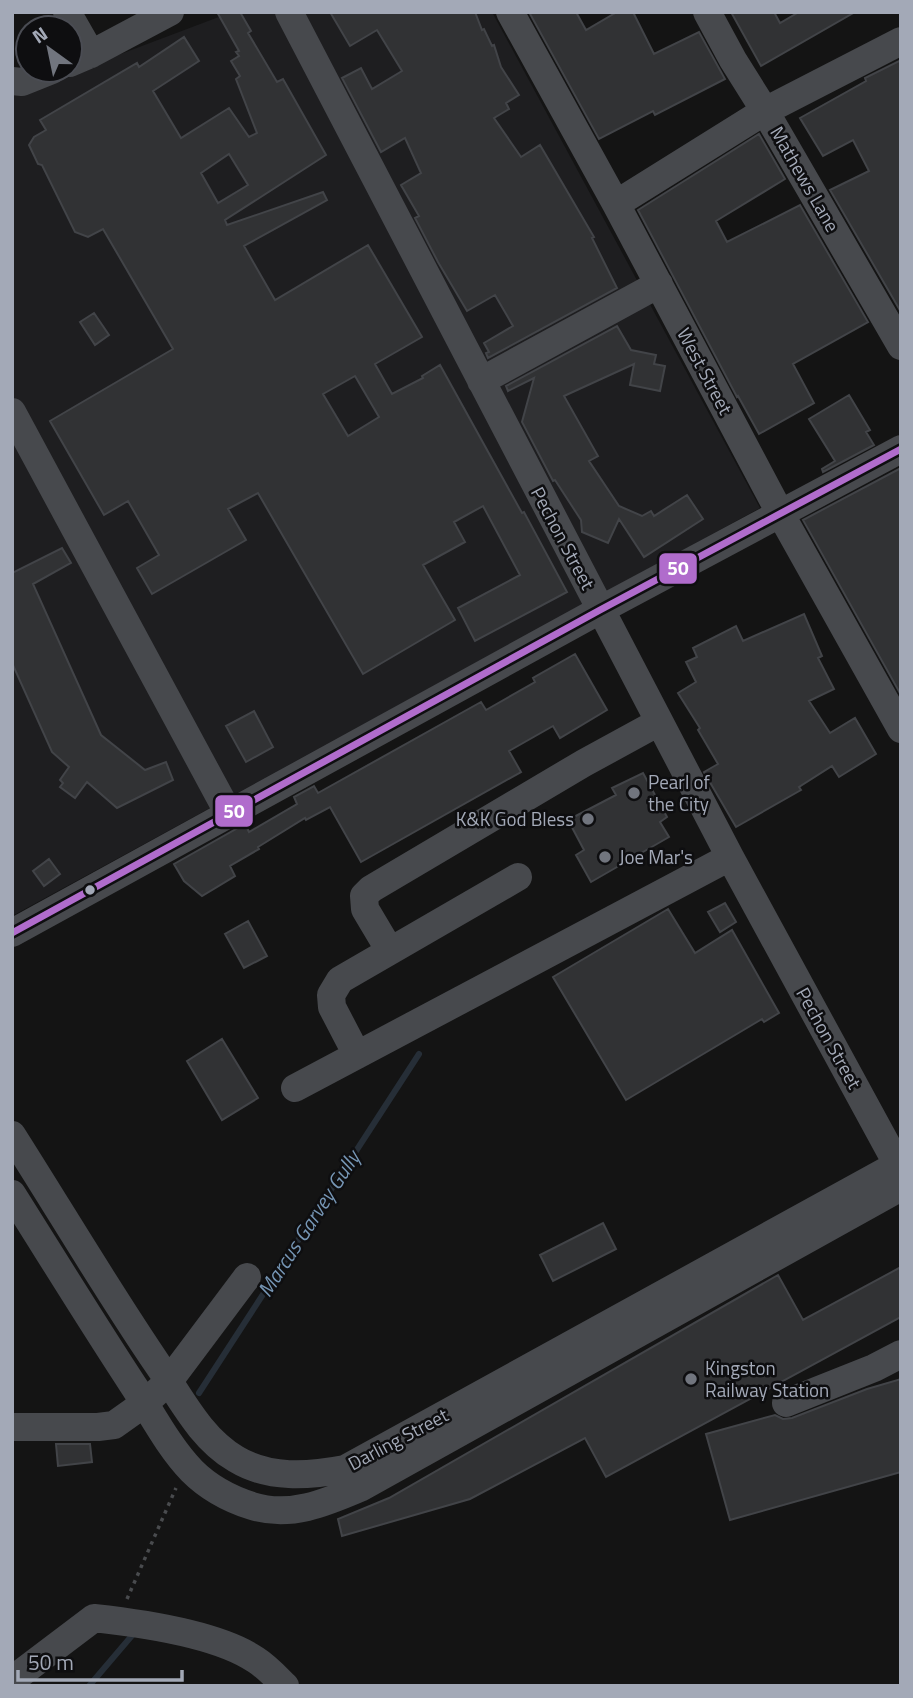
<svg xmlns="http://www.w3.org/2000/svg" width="913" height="1698" viewBox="0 0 913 1698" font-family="'Titillium Web',sans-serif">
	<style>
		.built { fill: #1e1e20 }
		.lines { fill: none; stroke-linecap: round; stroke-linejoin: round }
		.stream { stroke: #262e37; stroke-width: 6 }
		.building { fill: #313234; stroke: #424448; stroke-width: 2; fill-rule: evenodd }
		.path { stroke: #494b4e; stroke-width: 3.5; stroke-dasharray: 3.5 5; stroke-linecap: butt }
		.minor { stroke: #47494d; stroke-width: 28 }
		.bus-1-casing { stroke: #0e0e10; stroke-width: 12 }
		.bus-1 { stroke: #b06ccc; stroke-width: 7 }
		.poi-dot { fill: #71757e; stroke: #0e0e10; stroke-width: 2.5 }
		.bus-dot { fill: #a3a9b7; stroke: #0e0e10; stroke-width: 2.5 }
		.labels { text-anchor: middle; stroke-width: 5; stroke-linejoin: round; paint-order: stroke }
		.street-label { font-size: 19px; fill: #a3a9b7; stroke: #0e0e10 }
		.poi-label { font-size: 19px; fill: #a3a9b7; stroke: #0e0e10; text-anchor: start }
		.water-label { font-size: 21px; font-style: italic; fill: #7696b5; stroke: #0e0e10 }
		.line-badge { stroke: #0e0e10; stroke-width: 2.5 }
		.badge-label { font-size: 19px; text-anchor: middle; font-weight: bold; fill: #fff }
	</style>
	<rect width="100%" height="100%" fill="#141414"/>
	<path class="built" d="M 232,12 L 492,12 L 760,508 L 12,916 L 12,87 L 28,89 Z"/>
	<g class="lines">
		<path class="stream" d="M 199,1393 L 419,1054
			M 89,1686 L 135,1632"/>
	</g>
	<path class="building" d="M 217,12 L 240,12 L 251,31 L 248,33 L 277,82 L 283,79 L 326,155 L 225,220 L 227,225 L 323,192 L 327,200 L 244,246 L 275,300 L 368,245 L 422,337 L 375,364 L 392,394 L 423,378 L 422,376 L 440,365 L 522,513 L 524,512 L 567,592 L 475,641 L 458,608 L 520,575 L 483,506 L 454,522 L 465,542 L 423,565 L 455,620 L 363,674 L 258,493 L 228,509 L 246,540 L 152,594 L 137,568 L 159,555 L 128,501 L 104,515 L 50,421 L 173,349 L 103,229 L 88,237 L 75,232 L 42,165 L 38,164 L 29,145 L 34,137 L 46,130 L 40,120 L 137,63 L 139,67 L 184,37 L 199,61 L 153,91 L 181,138 L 229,108 L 249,137 L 257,133 L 236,79 L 240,76 L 231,61 L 239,56 L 236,52 L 239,51 ZM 229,154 L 248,185 L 218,203 L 201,173 ZM 355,376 L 379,417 L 348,436 L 323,394 Z
		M 330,12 L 475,12 L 482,30 L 484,29 L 492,46 L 494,45 L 501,67 L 519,95 L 506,103 L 509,109 L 494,118 L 521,157 L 540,145 L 594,237 L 592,238 L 617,288 L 488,358 L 486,353 L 489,352 L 484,343 L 513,326 L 495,295 L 467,311 L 438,262 L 415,218 L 419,216 L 401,185 L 421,173 L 405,138 L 381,152 L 342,78 L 361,68 L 372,89 L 402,71 L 377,30 L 350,46 Z
		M 529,12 L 576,12 L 586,30 L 617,12 L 633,12 L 654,54 L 699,32 L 725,79 L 655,115 L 653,111 L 599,139 Z
		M 731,12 L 774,12 L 780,23 L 799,12 L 855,12 L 761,66 Z
		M 901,60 L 901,312 L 830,190 L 869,171 L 853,140 L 823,156 L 800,118 L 866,81 L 865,78 Z
		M 759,134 L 785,179 L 716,221 L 727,242 L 800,205 L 868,322 L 793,364 L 814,403 L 759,434 L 738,396 L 737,397 L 638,210 Z
		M 94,313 L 109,335 L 95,345 L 80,322 Z
		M 617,326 L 631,350 L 656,355 L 654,364 L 665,366 L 660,391 L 630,385 L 634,364 L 564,396 L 598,456 L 589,461 L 619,506 L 642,516 L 651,511 L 654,516 L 687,495 L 703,519 L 644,557 L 619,519 L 608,543 L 582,532 L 581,520 L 555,480 L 553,481 L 522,422 L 534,378 L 508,391 L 506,386 Z
		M 849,395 L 870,430 L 866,432 L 874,445 L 823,472 L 822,469 L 835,461 L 809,419 Z
		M 901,468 L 901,695 L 803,520 Z
		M 62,548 L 71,563 L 33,584 L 101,735 L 145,770 L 166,762 L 173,780 L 117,808 L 87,782 L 75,798 L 60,787 L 63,783 L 60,780 L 69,767 L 52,752 L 12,663 L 12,573 Z
		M 804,614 L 822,656 L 818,658 L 834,689 L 809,701 L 830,733 L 855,718 L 876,754 L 839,777 L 832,766 L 799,787 L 801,790 L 736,827 L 704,772 L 718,764 L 698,730 L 700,728 L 678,693 L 696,682 L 686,662 L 697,657 L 693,648 L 736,626 L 743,641 Z
		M 575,654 L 607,710 L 560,738 L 553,726 L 509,751 L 521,772 L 361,862 L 330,807 L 306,820 L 305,818 L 258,847 L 259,849 L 230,866 L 235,876 L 202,896 L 184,881 L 174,864 L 245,824 L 249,832 L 297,804 L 294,797 L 314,786 L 318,793 L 481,702 L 486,710 L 535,682 L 533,678 Z
		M 254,711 L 273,747 L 246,762 L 226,726 Z
		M 643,773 L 667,817 L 660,822 L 669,837 L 591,882 L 576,855 L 584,850 L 568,820 L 616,795 L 612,788 Z
		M 49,859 L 60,874 L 44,886 L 33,871 Z
		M 725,903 L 736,922 L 720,932 L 708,912 Z
		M 668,909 L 695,953 L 732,930 L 779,1013 L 764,1022 L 762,1019 L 626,1100 L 553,977 Z
		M 248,921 L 267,956 L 244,968 L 225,934 Z
		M 222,1039 L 258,1098 L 222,1120 L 187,1061 Z
		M 603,1223 L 616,1249 L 553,1281 L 540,1255 Z
		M 901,1267 L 901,1317 L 606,1477 L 585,1438 L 470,1499 L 342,1536 L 338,1519 L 389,1498 L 778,1275 L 803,1320 Z
		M 901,1379 L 901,1472 L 730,1520 L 706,1434 L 775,1415 L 783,1419 L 792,1418 L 867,1389 Z
		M 56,1444 L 90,1444 L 92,1462 L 58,1466 Z"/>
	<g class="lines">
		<path class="path" d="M 127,1599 L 176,1488"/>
		<path class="minor" d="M 67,12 L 91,54
			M 289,12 L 730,857 L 901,1171
			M 510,12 L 616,204 L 780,513 L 901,729
			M 707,12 L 733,60 L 765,111 L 901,346
			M 70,63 L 91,54 L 170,12
			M 12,81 L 22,82 L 52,70
			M 616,204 L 765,111 L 901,41
			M 481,381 L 659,284
			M 12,412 L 229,814
			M 12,933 L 600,610 L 901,449
			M 390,951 L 365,909 L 364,896 L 371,889 L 584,763 L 659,722
			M 357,1055 L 332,1007 L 331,995 L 340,980 L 518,877
			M 295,1088 L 730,857
			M 12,1135 C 61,1212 107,1290 158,1365 C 181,1398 200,1438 236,1459 C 269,1479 308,1476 345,1469 L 897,1165
			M 12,1194 C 53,1259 93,1324 135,1388 C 153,1416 169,1447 192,1471 C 209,1488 230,1499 252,1506 C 290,1518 325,1503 360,1488 L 901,1187
			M 786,1403 L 874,1368 L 901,1354
			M 12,1427 L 98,1427 L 114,1425 L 145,1403 L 169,1381 L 247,1277
			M 12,1680 L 94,1618 C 140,1623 218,1634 256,1660 C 267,1667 276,1677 285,1686"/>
		<defs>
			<path id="bus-1" d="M 12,933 L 600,610 L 901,449"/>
		</defs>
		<use href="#bus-1" class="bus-1-casing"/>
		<use href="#bus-1" class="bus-1"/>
	</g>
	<g class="poi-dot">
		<circle cx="634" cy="793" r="7"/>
		<circle cx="588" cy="819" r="7"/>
		<circle cx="605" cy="857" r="7"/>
		<circle cx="691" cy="1379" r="7"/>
	</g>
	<circle class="bus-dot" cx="90" cy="890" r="6"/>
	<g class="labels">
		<g class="street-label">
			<text transform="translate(805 179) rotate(60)" y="7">Mathews Lane</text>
			<text transform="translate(705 371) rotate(62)" y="7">West Street</text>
			<text transform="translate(563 538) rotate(62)" y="7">Pechon Street</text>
			<text transform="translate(829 1038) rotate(61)" y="7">Pechon Street</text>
			<text transform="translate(398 1439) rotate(-28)" y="7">Darling Street</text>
		</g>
		<g class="poi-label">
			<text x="648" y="789">Pearl of<tspan x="648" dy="22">the City</tspan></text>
			<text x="574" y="826" text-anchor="end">K&amp;K God Bless</text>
			<text x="619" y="864">Joe Mar's</text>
			<text x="705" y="1375">Kingston<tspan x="705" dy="22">Railway Station</tspan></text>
		</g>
		<g class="water-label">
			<text transform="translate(309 1224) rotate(-57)" y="7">Marcus Garvey Gully</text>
		</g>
	</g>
	<g class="line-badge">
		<rect x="658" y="552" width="40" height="33" rx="7" fill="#b06ccc"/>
		<rect x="214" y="794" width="40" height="34" rx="7" fill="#b06ccc"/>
	</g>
	<g class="badge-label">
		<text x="678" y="575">50</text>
		<text x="234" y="818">50</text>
	</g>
	<rect width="913" height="1698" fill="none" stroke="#a3a9b7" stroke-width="28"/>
	<g transform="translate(49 49) rotate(327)"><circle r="33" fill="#0e0e10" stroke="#4a4c53" stroke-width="2"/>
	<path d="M0-5L12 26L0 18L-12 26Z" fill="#71757e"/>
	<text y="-10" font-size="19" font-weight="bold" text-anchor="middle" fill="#a3a9b7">N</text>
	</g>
	<path d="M18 1670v10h164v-10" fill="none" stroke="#a3a9b7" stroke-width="3.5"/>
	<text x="28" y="1670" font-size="21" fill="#a3a9b7" stroke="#0e0e10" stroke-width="5" paint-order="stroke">50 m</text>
</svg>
